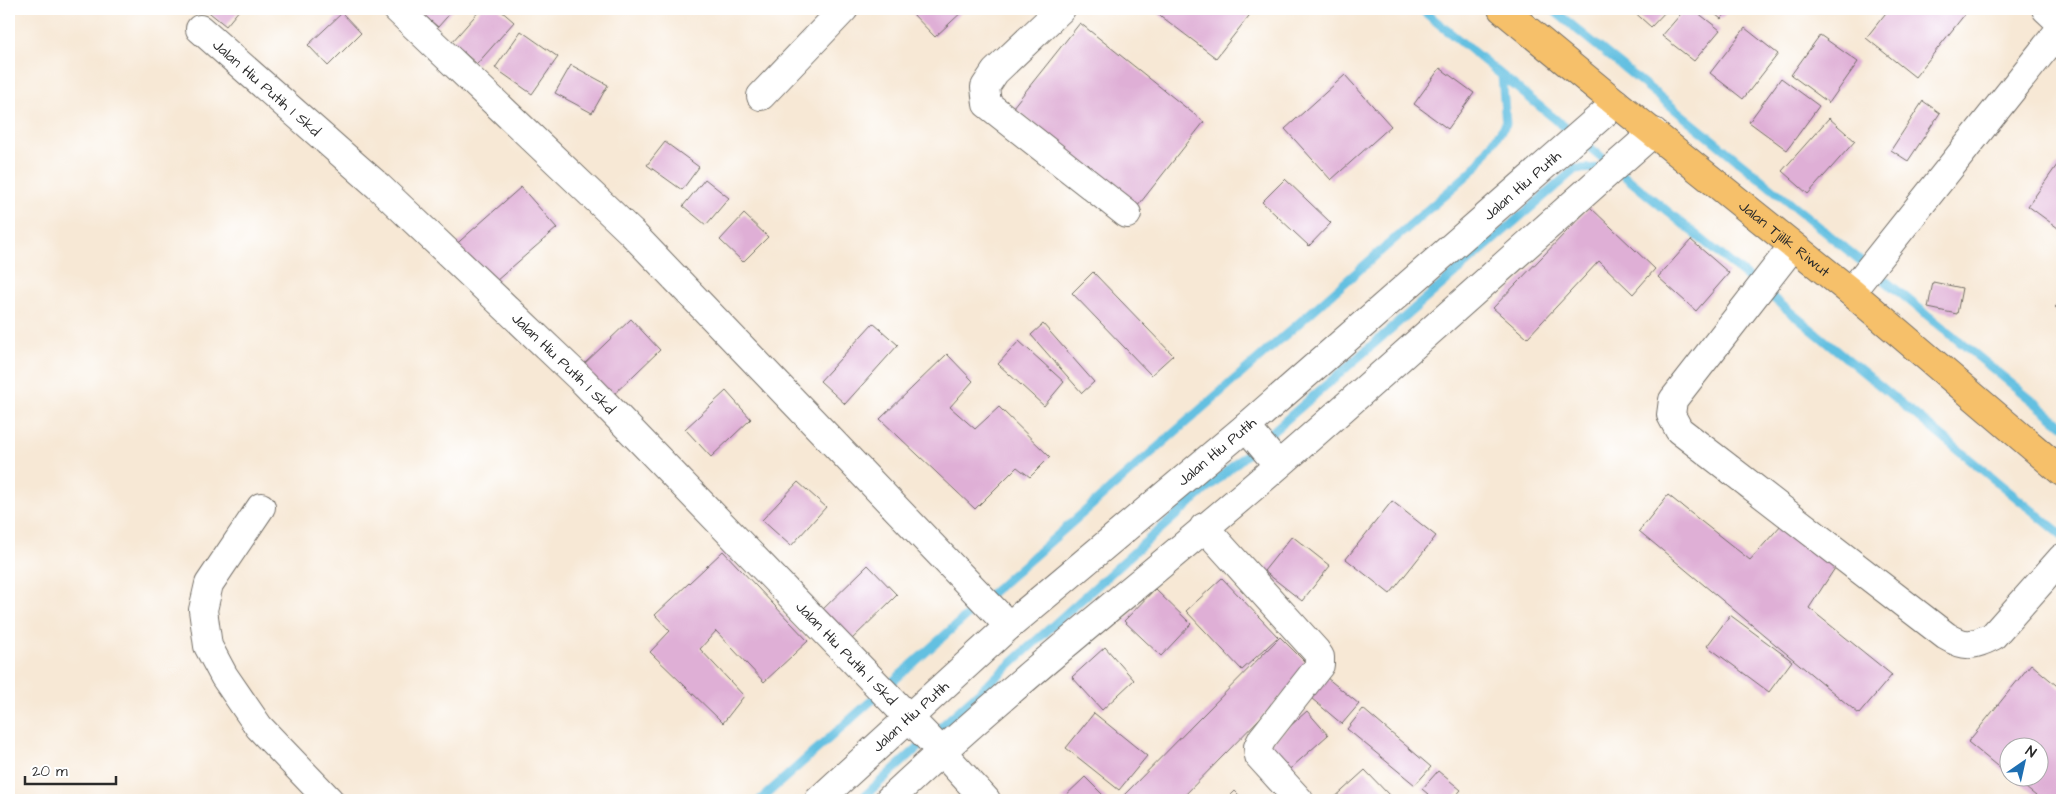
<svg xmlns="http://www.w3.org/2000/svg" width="2071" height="809" viewBox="0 0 2071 809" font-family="'Architects Daughter',sans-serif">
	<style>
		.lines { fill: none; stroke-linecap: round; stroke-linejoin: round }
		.stream { stroke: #63c0e1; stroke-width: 9 }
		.building { fill: #dfafd6 }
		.minor-casing { stroke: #726d66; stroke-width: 30 }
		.highway-casing { stroke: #726d66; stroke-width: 30 }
		.minor { stroke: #fff; stroke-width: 28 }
		.highway { stroke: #f6c06b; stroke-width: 28 }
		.labels { text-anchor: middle; stroke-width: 5; stroke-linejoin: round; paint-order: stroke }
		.street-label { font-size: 15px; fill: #2b2b2b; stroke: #fff }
	</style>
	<rect width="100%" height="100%" fill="#fff"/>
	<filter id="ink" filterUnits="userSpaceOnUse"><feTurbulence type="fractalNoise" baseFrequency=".02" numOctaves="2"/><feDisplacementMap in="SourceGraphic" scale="10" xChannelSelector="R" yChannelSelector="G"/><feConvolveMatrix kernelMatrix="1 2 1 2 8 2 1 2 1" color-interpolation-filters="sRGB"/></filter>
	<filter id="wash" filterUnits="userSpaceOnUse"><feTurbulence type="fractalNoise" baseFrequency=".0096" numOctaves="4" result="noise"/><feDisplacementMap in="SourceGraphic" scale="20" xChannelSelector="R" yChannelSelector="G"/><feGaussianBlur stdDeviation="1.12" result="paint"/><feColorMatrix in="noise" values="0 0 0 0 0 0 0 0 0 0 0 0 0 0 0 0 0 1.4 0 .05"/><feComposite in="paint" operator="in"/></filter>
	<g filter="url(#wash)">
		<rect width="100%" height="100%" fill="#f7e8d5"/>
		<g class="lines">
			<path class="stream" d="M 1421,9 L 2062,535
				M 1552,9 L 2062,425
				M 760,800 L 1001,585 L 1474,169 L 1506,124 L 1502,76
				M 860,800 L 1142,545 L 1575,169 L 1604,168"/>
		</g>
		<g id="blocks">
			<path class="building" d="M 205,9 L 240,9 L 226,26 Z
				M 417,9 L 454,9 L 438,27 Z
				M 481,9 L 499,9 L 514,22 L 477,64 L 452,42 Z
				M 908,9 L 965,9 L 935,37 Z
				M 1154,9 L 1248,9 L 1252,12 L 1216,58 L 1153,10 Z
				M 1631,9 L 1668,9 L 1651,27 Z
				M 1685,9 L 1693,9 L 1720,30 L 1694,61 L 1662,36 Z
				M 1709,9 L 1729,9 L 1721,19 Z
				M 1889,9 L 1969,9 L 1915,77 L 1866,38 Z
				M 342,13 L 361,33 L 328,66 L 308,45 Z
				M 1080,23 L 1204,122 L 1137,207 L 1013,107 Z
				M 1745,28 L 1778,54 L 1743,99 L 1710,73 Z
				M 521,31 L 558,57 L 532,94 L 495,68 Z
				M 1820,35 L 1858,62 L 1829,103 L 1791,75 Z
				M 571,65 L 608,85 L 592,113 L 555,93 Z
				M 1440,68 L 1474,93 L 1448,129 L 1414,104 Z
				M 1345,75 L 1391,126 L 1331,180 L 1285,129 Z
				M 1781,78 L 1819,106 L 1787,150 L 1749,122 Z
				M 1923,101 L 1940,113 L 1908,161 L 1891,150 Z
				M 1829,118 L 1855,141 L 1808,194 L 1782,171 Z
				M 665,142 L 699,167 L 682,190 L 647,165 Z
				M 2062,158 L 2062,231 L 2028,206 Z
				M 705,179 L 729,198 L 706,225 L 683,206 Z
				M 1285,179 L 1331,223 L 1309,246 L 1262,202 Z
				M 521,187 L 557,228 L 488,288 L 452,248 Z
				M 1590,207 L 1655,269 L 1633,294 L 1599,261 L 1527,338 L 1493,308 Z
				M 744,214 L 768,237 L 743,262 L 720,240 Z
				M 1691,240 L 1729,273 L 1696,311 L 1658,277 Z
				M 1093,272 L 1173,355 L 1151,375 L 1072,293 Z
				M 1933,282 L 1962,288 L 1957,314 L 1928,308 Z
				M 2062,300 L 2062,313 L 2055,307 Z
				M 631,319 L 660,350 L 611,397 L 582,366 Z
				M 873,323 L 898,345 L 845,404 L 820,381 Z
				M 1043,324 L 1094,382 L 1082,393 L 1031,335 Z
				M 1019,341 L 1064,382 L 1044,406 L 998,364 Z
				M 947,354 L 973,381 L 950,407 L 975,429 L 999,407 L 1050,457 L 1030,477 L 1017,467 L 975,509 L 880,419 Z
				M 726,391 L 751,419 L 711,457 L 685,429 Z
				M 798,482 L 826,507 L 791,546 L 762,520 Z
				M 1668,495 L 1750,560 L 1782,524 L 1837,565 L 1809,608 L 1892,675 L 1859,714 L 1639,531 Z
				M 1392,501 L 1436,536 L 1390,594 L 1346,559 Z
				M 1292,536 L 1330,566 L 1302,601 L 1264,571 Z
				M 723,551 L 808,641 L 764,682 L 716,631 L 700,649 L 744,696 L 723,723 L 650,652 L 670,631 L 655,615 Z
				M 868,565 L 897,595 L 847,644 L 817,615 Z
				M 1222,578 L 1278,637 L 1242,670 L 1186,611 Z
				M 1155,589 L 1191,624 L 1161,656 L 1124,621 Z
				M 1730,615 L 1792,661 L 1769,692 L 1707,646 Z
				M 1280,637 L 1310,667 L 1180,800 L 1125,800 L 1122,797 Z
				M 1105,647 L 1134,680 L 1102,710 L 1072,677 Z
				M 2031,664 L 2062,690 L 2062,800 L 2041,800 L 2011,776 L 2038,776 L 2038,746 L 2008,746 L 2008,775 L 1968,742 Z
				M 1321,673 L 1359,704 L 1342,724 L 1305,693 Z
				M 1363,709 L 1431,767 L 1415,785 L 1347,729 Z
				M 1307,711 L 1328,735 L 1283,775 L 1261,752 Z
				M 1094,713 L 1147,756 L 1119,790 L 1066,748 Z
				M 1365,770 L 1390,796 L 1385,800 L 1332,800 Z
				M 1438,771 L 1461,790 L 1452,800 L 1435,800 L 1422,789 Z
				M 1085,777 L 1108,800 L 1061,800 Z
				M 1235,791 L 1244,800 L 1226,800 Z"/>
		</g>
	</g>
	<g filter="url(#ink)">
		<use href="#blocks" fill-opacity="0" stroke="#726d66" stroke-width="1"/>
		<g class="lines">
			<defs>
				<g id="minor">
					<path d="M 397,9 L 631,232 L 1009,626"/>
					<path d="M 1061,9 L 995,72 L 985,87 L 987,104 L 1127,214"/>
					<path d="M 2046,9 L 2062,24"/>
					<path id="s1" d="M 200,29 L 378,186 L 584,382 L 941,751 L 986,800"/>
					<path d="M 761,96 L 844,9"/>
					<path d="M 1793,246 L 1673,400 L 1671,415 L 1679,430 L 1946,636 C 1966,648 1972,646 1993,636 L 2062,558"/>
					<path d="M 1851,292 L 2062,27"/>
					<path d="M 1246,427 L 1278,465"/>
					<path d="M 261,507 L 209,584 L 203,610 L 208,646 L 224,676 L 259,727 L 329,800"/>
					<path d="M 1204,527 L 1316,651 L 1320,657 L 1320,665 L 1262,739 L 1258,747 L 1259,756 L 1299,800"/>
					<path id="s2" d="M 819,800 L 1009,626 L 1246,427 L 1616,103"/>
					<path d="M 889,800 C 1014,682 1150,577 1280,464 C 1405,355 1529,242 1654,132"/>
				</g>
				<g id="highway">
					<path id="s3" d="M 1502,9 L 1616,103 L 1851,292 L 2062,472"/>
				</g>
			</defs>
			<use href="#minor" class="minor-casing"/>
			<use href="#highway" class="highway-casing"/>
			<use href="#minor" class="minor"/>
			<use href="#highway" class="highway"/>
		</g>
	</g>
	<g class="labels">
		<g class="street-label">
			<text dy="5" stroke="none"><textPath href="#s1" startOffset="89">Jalan Hiu Putih 1 Skd</textPath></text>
			<text dy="5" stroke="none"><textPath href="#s2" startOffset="934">Jalan Hiu Putih</textPath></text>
			<text dy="5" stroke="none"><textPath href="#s3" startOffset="364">Jalan Tjilik Riwut</textPath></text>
			<text dy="5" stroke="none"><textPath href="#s1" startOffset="494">Jalan Hiu Putih 1 Skd</textPath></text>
			<text dy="5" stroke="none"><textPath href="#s2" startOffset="529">Jalan Hiu Putih</textPath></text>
			<text dy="5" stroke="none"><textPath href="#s1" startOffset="899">Jalan Hiu Putih 1 Skd</textPath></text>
			<text dy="5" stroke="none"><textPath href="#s2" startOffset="124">Jalan Hiu Putih</textPath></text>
		</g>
	</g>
	<rect width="2071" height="809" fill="none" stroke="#fff" stroke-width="30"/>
	<g transform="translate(2024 762) rotate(34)"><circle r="24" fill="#ffffff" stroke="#aaaaaa"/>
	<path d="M0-4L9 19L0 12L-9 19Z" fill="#1f6fb2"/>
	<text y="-8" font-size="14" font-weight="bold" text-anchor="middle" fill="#2b2b2b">N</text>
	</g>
	<path d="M25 776v8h91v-8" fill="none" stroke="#2b2b2b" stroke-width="2.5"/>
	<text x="32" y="776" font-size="15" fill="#2b2b2b" stroke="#ffffff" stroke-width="4" paint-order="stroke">20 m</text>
</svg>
